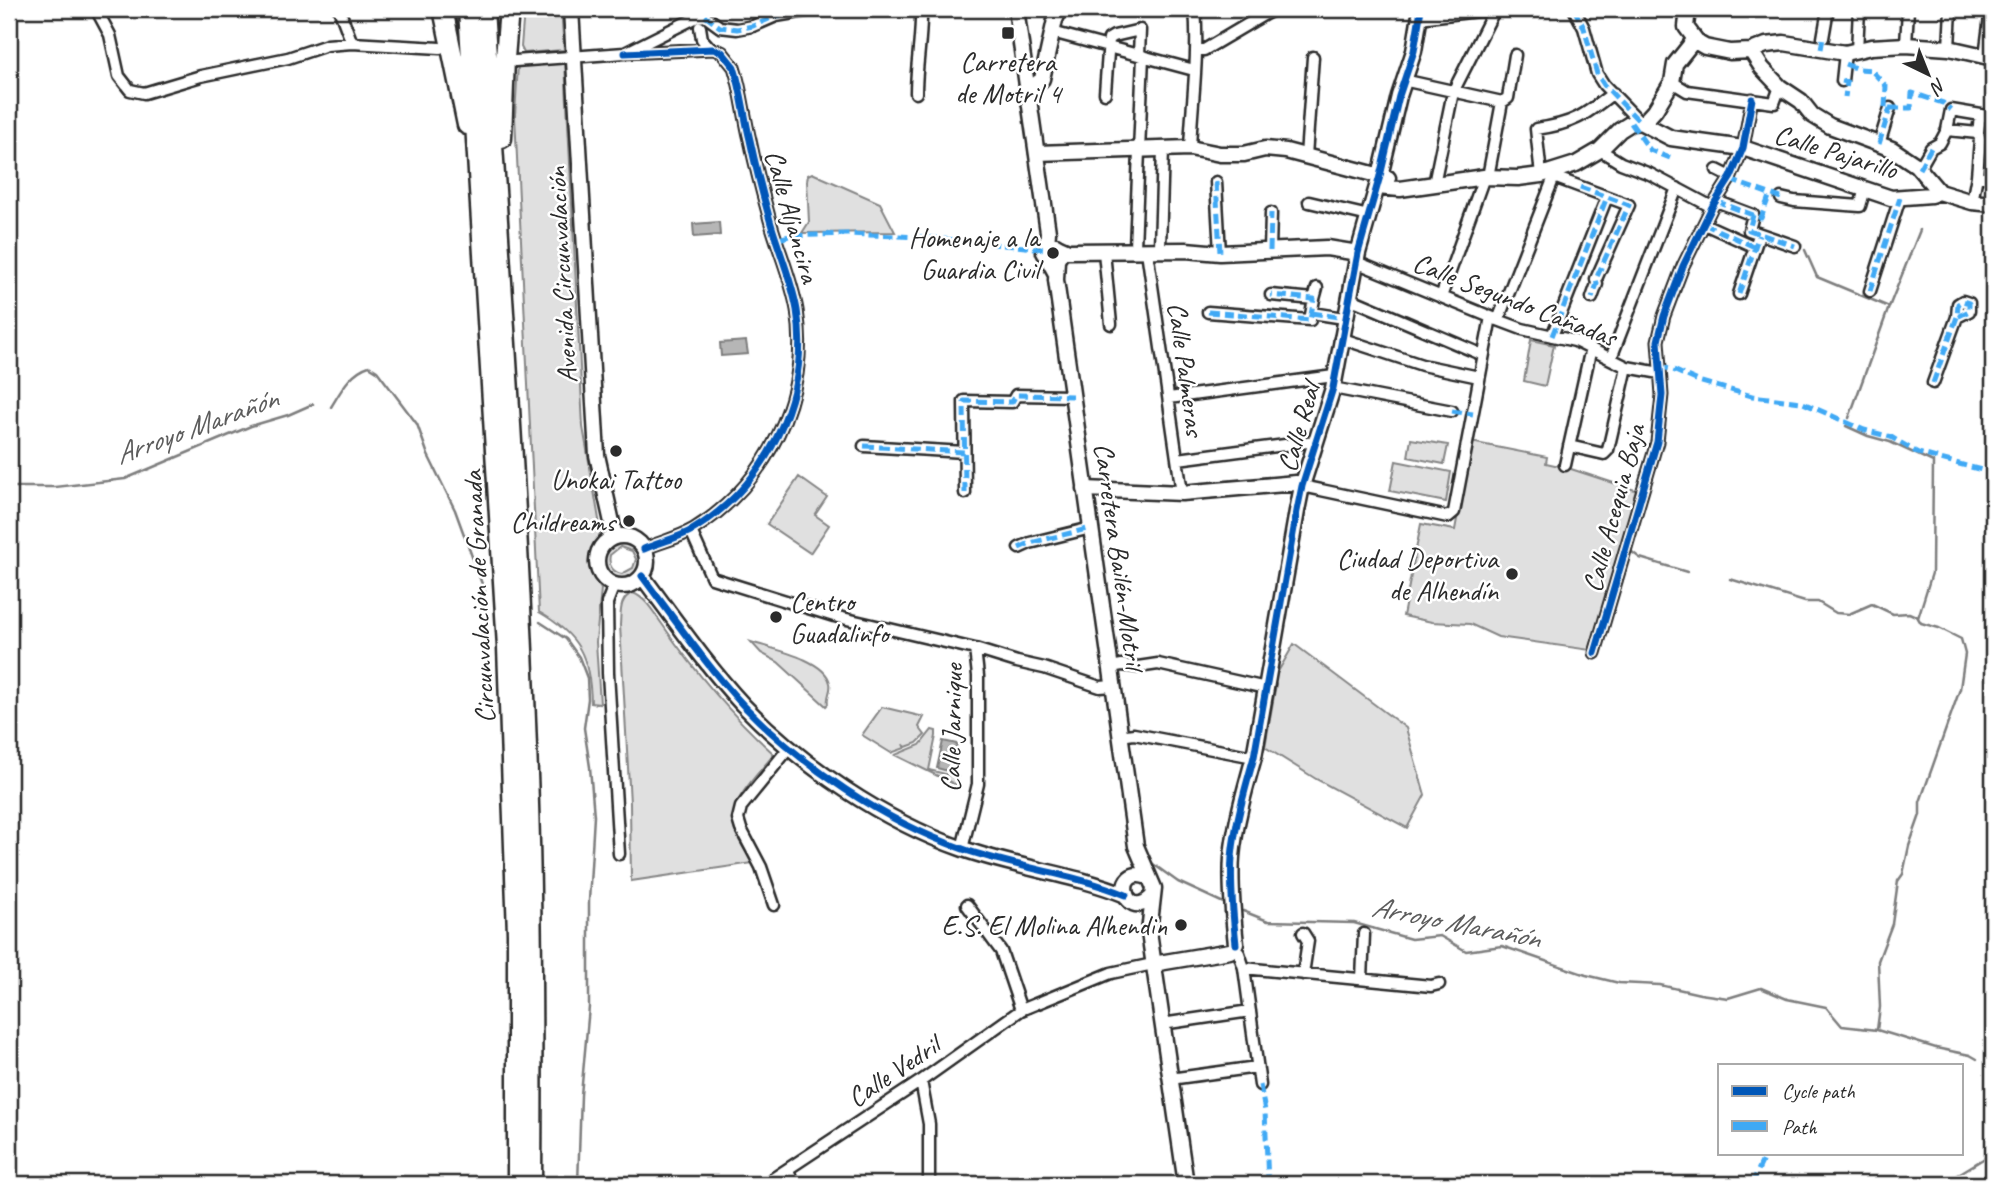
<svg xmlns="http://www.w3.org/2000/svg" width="2002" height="1193" viewBox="0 0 2002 1193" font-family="Caveat,sans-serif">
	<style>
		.green { fill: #e0e0e0; stroke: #868686; stroke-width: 2; fill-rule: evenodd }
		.water { fill: #b6b6b6; stroke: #7e7e7e; stroke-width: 2 }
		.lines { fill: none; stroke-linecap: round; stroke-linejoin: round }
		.stream { stroke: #7e7e7e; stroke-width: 2.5 }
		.street-casing { stroke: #2b2b2b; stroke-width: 15 }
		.secondary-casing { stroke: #2b2b2b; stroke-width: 19 }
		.primary-casing { stroke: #2b2b2b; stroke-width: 19 }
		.highway-casing { stroke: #2b2b2b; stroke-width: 23 }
		.street { stroke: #fff; stroke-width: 10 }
		.secondary { stroke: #fff; stroke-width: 14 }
		.primary { stroke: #fff; stroke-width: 14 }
		.highway { stroke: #fff; stroke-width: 18 }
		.quiet { stroke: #3fa9f5; stroke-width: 5; stroke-dasharray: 10 5; stroke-linecap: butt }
		.cycleway-casing { stroke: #fff; stroke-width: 11 }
		.cycleway { stroke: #0057b8; stroke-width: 7 }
		.poi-dot { fill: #2b2b2b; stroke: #fff; stroke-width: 2.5 }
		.labels { text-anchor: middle; stroke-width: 5; stroke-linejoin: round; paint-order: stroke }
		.poi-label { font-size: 28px; fill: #2b2b2b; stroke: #fff; text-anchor: end }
		.street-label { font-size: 28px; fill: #2b2b2b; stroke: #fff }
		.water-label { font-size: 30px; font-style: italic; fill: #5c5c5c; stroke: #fff }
	</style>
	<rect width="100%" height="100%" fill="#fff"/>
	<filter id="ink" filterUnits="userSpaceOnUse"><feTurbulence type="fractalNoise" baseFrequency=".0143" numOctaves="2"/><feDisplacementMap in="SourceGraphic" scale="14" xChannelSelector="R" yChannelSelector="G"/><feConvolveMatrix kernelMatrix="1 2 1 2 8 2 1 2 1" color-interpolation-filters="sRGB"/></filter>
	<g filter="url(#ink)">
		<path class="green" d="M 524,9 L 561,9 L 564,50 L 524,53 L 521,47 Z
			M 565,62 L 583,427 L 601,531 L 588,563 L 592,575 L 601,589 L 596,642 L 600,704 L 591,703 C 590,657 579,635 539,612 L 515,116 L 518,64 Z
			M 812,173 L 880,203 L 895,232 L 802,233 L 809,222 L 807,181 L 808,175 Z
			M 1531,340 L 1554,345 L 1545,386 L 1524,381 Z
			M 1411,439 L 1448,445 L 1444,464 L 1408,457 Z
			M 1471,442 L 1547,457 L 1546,463 L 1568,468 L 1638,491 L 1590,650 L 1498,637 L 1470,624 L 1432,622 L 1403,616 L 1421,524 L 1455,530 Z
			M 1396,461 L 1451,472 L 1446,502 L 1390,491 Z
			M 799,477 L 827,497 L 815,515 L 829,525 L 810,553 L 767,524 Z
			M 618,541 L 631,543 L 640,552 C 650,588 598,587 603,557 C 605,548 611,544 618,541 ZM 620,547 L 632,551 L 636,559 L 633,568 L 622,574 C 612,572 608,565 610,555 Z
			M 633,593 C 646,598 654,613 662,624 C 695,672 731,715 774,754 C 761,771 729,801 733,823 C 735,837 746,851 753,863 L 631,881 L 630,803 L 620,625 C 621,612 619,598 633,593 Z
			M 751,642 C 772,649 825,659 830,683 C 832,691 826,696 828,704 L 826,706 L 778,662 L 761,653 Z
			M 1294,644 L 1406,728 L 1425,795 L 1407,828 L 1316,779 L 1265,747 L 1276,684 L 1272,682 Z
			M 882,707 L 924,717 L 919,727 L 925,735 L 917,743 L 906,747 L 903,744 L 905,748 L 891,753 L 862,735 Z
			M 932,730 L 936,731 L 936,736 L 929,770 L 958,777 L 956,785 L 895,755 L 920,745 Z"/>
		<path class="water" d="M 719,222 L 720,235 L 694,237 L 693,224 Z
			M 746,341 L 748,354 L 721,356 L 720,343 Z
			M 943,741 L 957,744 L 951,772 L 937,768 Z"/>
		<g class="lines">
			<path class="stream" d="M 1805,250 L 1817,277 L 1889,307
				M 331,407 C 341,391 350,372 369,366 L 377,371 L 417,424 L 428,455 L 455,510 L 486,595
				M 1849,418 L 1889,307 L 1920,230
				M 1846,426 L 1868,436 L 1890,442 L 1933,462 L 1932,573 L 1918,618 L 1921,623 L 1939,628 L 1961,639 L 1965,654 L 1960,689 L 1920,802 L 1920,815 L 1909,846 L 1903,874 L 1898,881 L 1892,924 L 1878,961 L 1880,1007 L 1877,1030
				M 9,487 L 55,487 L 125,479 L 251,426 L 288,415 L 313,404
				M 1632,552 L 1640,558 L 1687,572
				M 1730,579 L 1805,602 L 1818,602 L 1836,613 L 1849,614 L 1872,604 L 1893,614 L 1909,613 L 1918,617
				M 540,622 L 566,639 L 579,657 L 587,678 L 588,699 L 584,728 L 590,767 L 594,816 L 589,901 L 589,1007 L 581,1095 L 578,1184
				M 1149,861 L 1178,882 L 1228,905
				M 1243,911 L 1268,921 L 1354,923 L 1411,939 L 1440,936 L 1466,951 L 1502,946 L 1586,975 L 1619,983 L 1660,985 L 1700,994 L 1728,998 L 1761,988 L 1787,999 L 1826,1007 L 1842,1026 L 1877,1030 L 1936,1048 L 1970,1055 L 1977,1059
				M 1989,1069 L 1993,1072
				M 1942,1184 L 1993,1153"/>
			<defs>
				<path id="street" d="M 96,9 L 110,35 L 119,76 L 130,90 L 144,93 L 201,76 L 288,58 L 327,45 L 352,43 L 440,48
					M 339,9 L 352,43
					M 1574,9 L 1584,28 L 1597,74 L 1604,85 L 1640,122
					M 1419,18 L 1495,9
					M 700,27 L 702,39 L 710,48
					M 1052,32 L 1194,70
					M 1823,38 L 1828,9
					M 1906,45 L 1908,9
					M 1949,48 L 1951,9
					M 1197,50 L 1204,50 L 1265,14 L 1273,10 L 1288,9
					M 1857,51 L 1859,9
					M 625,53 L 713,49 L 722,52 L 734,67 C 742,91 744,116 750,140 C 755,164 761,188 768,213 C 776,245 791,276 797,310 C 811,395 767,484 694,529 C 679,538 660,542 644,549
					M 1985,56 L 1991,9
					M 515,61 L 625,53 L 697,17 L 705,16 L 720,27 L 737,29 L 753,26 L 776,16 L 818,9
					M 1403,80 L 1502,102
					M 1842,81 L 1845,53
					M 1672,82 L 1687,91 L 1774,103 L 1780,87
					M 916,93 C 916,64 922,38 921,9
					M 1105,93 L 1109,39 L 1114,36 L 1140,30 L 1139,55
					M 1978,133 L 1947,130 L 1951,110 L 1993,117
					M 1879,144 L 1890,108
					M 1190,148 C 1192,101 1199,55 1195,9
					M 1600,150 L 1621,163 L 1650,174 L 1712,207
					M 1306,156 L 1313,57
					M 1919,169 L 1931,148 L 1940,143 L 1947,130
					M 1717,170 L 1731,177
					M 1552,172 L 1554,177 L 1629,205 L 1596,279 L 1597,284 L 1592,298
					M 1541,175 L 1536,129 C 1573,124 1584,116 1613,93
					M 1977,176 L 1993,178
					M 1488,177 L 1502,102 L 1508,98 L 1515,55
					M 1216,182 L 1220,253
					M 1434,184 L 1453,92 L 1495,9
					M 1781,198 L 1794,201 L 1860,206 L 1865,189
					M 1716,201 L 1753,215 L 1749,230 L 1795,246
					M 1309,202 L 1369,216
					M 1972,202 L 1977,176 L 1980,139 L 1978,133 L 1980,116
					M 1704,224 L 1755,247
					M 1135,247 L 1143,56
					M 1160,247 L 1163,149
					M 1147,251 L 1182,493
					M 1270,251 L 1271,213
					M 1104,252 L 1111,324
					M 1356,262 L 1498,320 L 1522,329 L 1575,341 L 1627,367 L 1660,373
					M 1870,291 L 1900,198
					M 1739,294 L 1759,235
					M 1441,297 L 1484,177
					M 1349,298 L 1483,355
					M 1314,299 L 1317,288
					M 1208,312 L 1310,320 L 1314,299 L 1271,295
					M 1312,313 L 1344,318
					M 1498,320 L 1554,177
					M 1552,336 L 1607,197
					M 1340,338 L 1422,365 L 1479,377
					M 1611,358 L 1677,188
					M 1933,383 L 1957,317 L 1958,304 L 1963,301 L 1969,303 L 1969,311 L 1957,317
					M 1333,388 L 1452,411
					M 1169,398 L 1334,376
					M 864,446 L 964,452
					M 1569,446 L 1604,454 L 1608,450 L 1627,367
					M 1178,459 L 1315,441
					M 1565,465 L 1591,348
					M 1302,486 L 1448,517 L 1454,512 L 1491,317
					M 965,493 L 964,401 L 1012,402 L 1016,395 L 1072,396
					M 691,531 L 712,578 L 834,616 L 975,649 L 1017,662 L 1044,668 L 1100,687 L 1113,686
					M 1019,548 L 1030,543 L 1091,528
					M 614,585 L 607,603 L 608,673 L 619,854
					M 1595,653 L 1657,442 L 1662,395 L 1658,341 L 1664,316 L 1683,266 L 1712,207 L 1731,177 L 1743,148 L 1752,99
					M 1111,667 L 1122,665 L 1138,667 L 1158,664 L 1266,688
					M 1120,736 L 1134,734 L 1254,757
					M 962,849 L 978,784 L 978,676 L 975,649
					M 774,905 L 761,867 L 741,829 L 738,819 L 741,807 L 789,748
					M 967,905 L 1001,951 L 1021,1010
					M 1303,933 L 1308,941 L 1303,974
					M 1239,953 L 1244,968 L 1260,1085
					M 1244,968 L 1431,986 L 1439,984
					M 1362,979 L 1364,934
					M 1162,1024 L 1250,1011
					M 1170,1079 L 1257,1067
					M 921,1081 L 929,1124 L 929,1184
					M 788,1169 L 793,1184
					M 765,1184 L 921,1081 L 1021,1010 L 1111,973 L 1153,964"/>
				<path id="secondary" d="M 571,9 L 597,455 L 615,536
					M 1688,9 L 1686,27 L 1698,43 L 1705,47 L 1730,52 L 1751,51 L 1766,45 L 1784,43 L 1845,53 L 1871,47 L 1906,45 L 1949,48 L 1993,58
					M 1751,51 L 1762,68 L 1780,87 L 1801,101 L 1812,115 L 1830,126 L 1892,149 L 1916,165 L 1939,192 L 1972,202 L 1993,204
					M 1027,85 L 1035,85 L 1042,79 L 1055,20 L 1060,9
					M 1640,122 L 1671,138 L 1743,148 L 1891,198 L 1931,195 L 1939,192
					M 1037,153 L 1190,148 L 1220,154 L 1244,154 L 1265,149 L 1286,151 L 1388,178
					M 1377,187 L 1400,189 L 1484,177 L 1518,178 L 1541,175 L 1576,164 L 1600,150 L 1620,130 L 1631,123 L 1644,122 L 1655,110 L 1672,82 L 1675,64 L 1695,39
					M 1059,247 L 1068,251 L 1186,250 L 1220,253 L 1327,248 L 1358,253
					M 1085,489 L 1182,493 L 1296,483 L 1302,486
					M597 561a25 25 0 1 1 50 0a25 25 0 1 1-50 0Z
					M 642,576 C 675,620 706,665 743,705 C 802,766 883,821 963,849 C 1017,868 1074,874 1126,895
					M 1236,944 C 1233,916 1230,885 1232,857 C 1235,824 1245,789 1254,757 L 1297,511 L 1302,486 L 1333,388 L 1358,253 L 1380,176 L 1399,96 L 1414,51 L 1421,9
					M 1153,964 L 1230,951"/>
				<path id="primary" d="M 1016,9 L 1048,232 L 1047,246
					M 1057,260 L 1056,280 L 1136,846 L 1154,888 L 1149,932 L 1186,1184
					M 1049,261 L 1057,260 L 1060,255 L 1060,249 L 1056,245 L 1049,245 L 1044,252 L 1055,272
					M 1148,877 C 1112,864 1123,923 1151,898"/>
				<path id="highway" d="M 443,9 L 467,125
					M 468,9 L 507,647 L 517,933 L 517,1184
					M 484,9 C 500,255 518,500 527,747 C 533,892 533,1038 532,1184
					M 502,138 L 505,58 L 509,9"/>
			</defs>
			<use href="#street" class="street-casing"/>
			<use href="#secondary" class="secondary-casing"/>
			<use href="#primary" class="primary-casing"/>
			<use href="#highway" class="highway-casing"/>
			<use href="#street" class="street"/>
			<use href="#secondary" class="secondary"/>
			<use href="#primary" class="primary"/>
			<use href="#highway" class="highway"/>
			<path class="quiet" d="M 1574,9 L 1584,28 L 1597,74 L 1604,85 L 1640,122
				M 705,16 L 720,27 L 737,29 L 753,26 L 776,16 L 818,9
				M 1821,49 L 1823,38
				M 1845,64 L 1858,69 L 1871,70 L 1886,86 L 1885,108 L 1890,108
				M 1842,81 L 1847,82 L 1845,97
				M 1890,108 L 1911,108 L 1912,93 L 1943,103 L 1951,110
				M 1631,123 L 1650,150 L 1670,158
				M 1879,144 L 1890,108
				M 1919,169 L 1931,148
				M 1730,180 L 1781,198
				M 1216,182 L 1220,253
				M 1580,187 L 1629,205 L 1596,279 L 1597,284 L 1592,298
				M 1716,201 L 1761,218 L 1770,194
				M 1753,215 L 1749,230 L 1795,246
				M 1704,224 L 1755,247
				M 779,239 L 789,236 L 846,234 L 922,237 L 1045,249
				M 1270,251 L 1271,213
				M 1870,291 L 1900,198
				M 1739,294 L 1759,235
				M 1208,312 L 1310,320 L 1314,299 L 1271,295
				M 1312,313 L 1344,318
				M 1552,336 L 1607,197
				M 1659,367 L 1671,369 L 1698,381 L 1752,396 L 1801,402 L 1864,430 L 1891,437 L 1918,453 L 1993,473
				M 1933,383 L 1957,317 L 1958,304 L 1963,301 L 1969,303 L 1969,311 L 1957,317
				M 1452,411 L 1473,414
				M 864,446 L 964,452
				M 965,493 L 964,401 L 1012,402 L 1016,395 L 1072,396
				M 1019,548 L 1030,543 L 1091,528
				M 1260,1085 L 1265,1111 L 1268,1184
				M 1752,1184 L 1766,1153"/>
			<defs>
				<path id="cycleway" d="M 625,53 L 713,49 L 722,52 L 734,67 C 742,91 744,116 750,140 C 755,164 761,188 768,213 C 776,245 791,276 797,310 C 811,395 767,484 694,529 C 679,538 660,542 644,549
					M 642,576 C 675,620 706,665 743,705 C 802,766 883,821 963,849 C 1017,868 1074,874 1126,895
					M 1595,653 L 1657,442 L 1662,395 L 1658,341 L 1664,316 L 1683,266 L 1712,207 L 1731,177 L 1743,148 L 1752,99
					M 1236,944 C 1233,916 1230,885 1232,857 C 1235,824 1245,789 1254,757 L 1297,511 L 1302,486 L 1333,388 L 1358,253 L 1380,176 L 1399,96 L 1414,51 L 1421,9"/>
			</defs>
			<use href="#cycleway" class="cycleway-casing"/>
			<use href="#cycleway" class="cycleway"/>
		</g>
	</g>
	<g class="poi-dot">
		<rect x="1001" y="26" width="14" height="14" rx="3.5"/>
		<circle cx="1053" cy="253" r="7"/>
		<circle cx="616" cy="451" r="7"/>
		<circle cx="629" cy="521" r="7"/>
		<circle cx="1512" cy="574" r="7"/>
		<circle cx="776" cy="617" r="7"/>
		<circle cx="1181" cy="925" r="7"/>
	</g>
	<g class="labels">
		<g class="poi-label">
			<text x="1008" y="71" text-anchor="middle">Carretera<tspan x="1008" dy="32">de Motril 4</tspan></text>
			<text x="1039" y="247">Homenaje a la<tspan x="1039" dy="32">Guardia Civil</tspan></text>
			<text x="616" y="489" text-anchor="middle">Unokai Tattoo</text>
			<text x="615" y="531">Childreams</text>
			<text x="1498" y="568">Ciudad Deportiva<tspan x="1498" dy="32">de Alhendín</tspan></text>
			<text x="790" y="611" text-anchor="start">Centro<tspan x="790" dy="32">Guadalinfo</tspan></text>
			<text x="1167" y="935">E.S. El Molina Alhendin</text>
		</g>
		<g class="street-label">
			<text transform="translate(1836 151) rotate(17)" y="10">Calle Pajarillo</text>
			<text transform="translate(793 216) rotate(74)" y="10">Calle Aljancira</text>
			<text transform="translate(561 275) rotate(-93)" y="10">Avenida Circunvalación</text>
			<text transform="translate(1515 299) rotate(21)" y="10">Calle Segundo Cañadas</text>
			<text transform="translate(1187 369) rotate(82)" y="10">Calle Palmeras</text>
			<text transform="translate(1298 427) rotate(-74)" y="10">Calle Real</text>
			<text transform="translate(1613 508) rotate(-75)" y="10">Calle Acequia Baja</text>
			<text transform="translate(1120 556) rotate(82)" y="10">Carretera Bailén-Motril</text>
			<text transform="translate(478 597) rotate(-93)" y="10">Circunvalación de Granada</text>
			<text transform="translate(951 728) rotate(-89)" y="10">Calle Jarnique</text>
			<text transform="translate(893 1071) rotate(-34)" y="10">Calle Vedril</text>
		</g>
		<g class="water-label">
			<text transform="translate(196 426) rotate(-20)" y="10">Arroyo Marañón</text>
			<text transform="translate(1456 922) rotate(11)" y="10">Arroyo Marañón</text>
		</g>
	</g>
	<rect width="2002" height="1193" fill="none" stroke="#fff" stroke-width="35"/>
	<rect x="18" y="18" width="1967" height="1158" fill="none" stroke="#2b2b2b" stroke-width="2.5" filter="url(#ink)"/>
	<rect x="1718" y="1064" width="245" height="91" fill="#ffffff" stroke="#aaaaaa" stroke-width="2"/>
	<rect x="1732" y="1086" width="35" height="10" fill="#0057b8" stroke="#aaaaaa" stroke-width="2"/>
	<text x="1782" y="1098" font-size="21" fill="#2b2b2b">Cycle path</text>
	<rect x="1732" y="1121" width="35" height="10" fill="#3fa9f5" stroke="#aaaaaa" stroke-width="2"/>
	<text x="1782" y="1134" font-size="21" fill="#2b2b2b">Path</text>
	<g transform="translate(1928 74) rotate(137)" stroke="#ffffff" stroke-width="5" paint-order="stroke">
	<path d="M0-5L12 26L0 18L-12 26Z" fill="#2b2b2b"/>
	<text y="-10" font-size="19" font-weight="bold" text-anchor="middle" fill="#2b2b2b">N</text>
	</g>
</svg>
